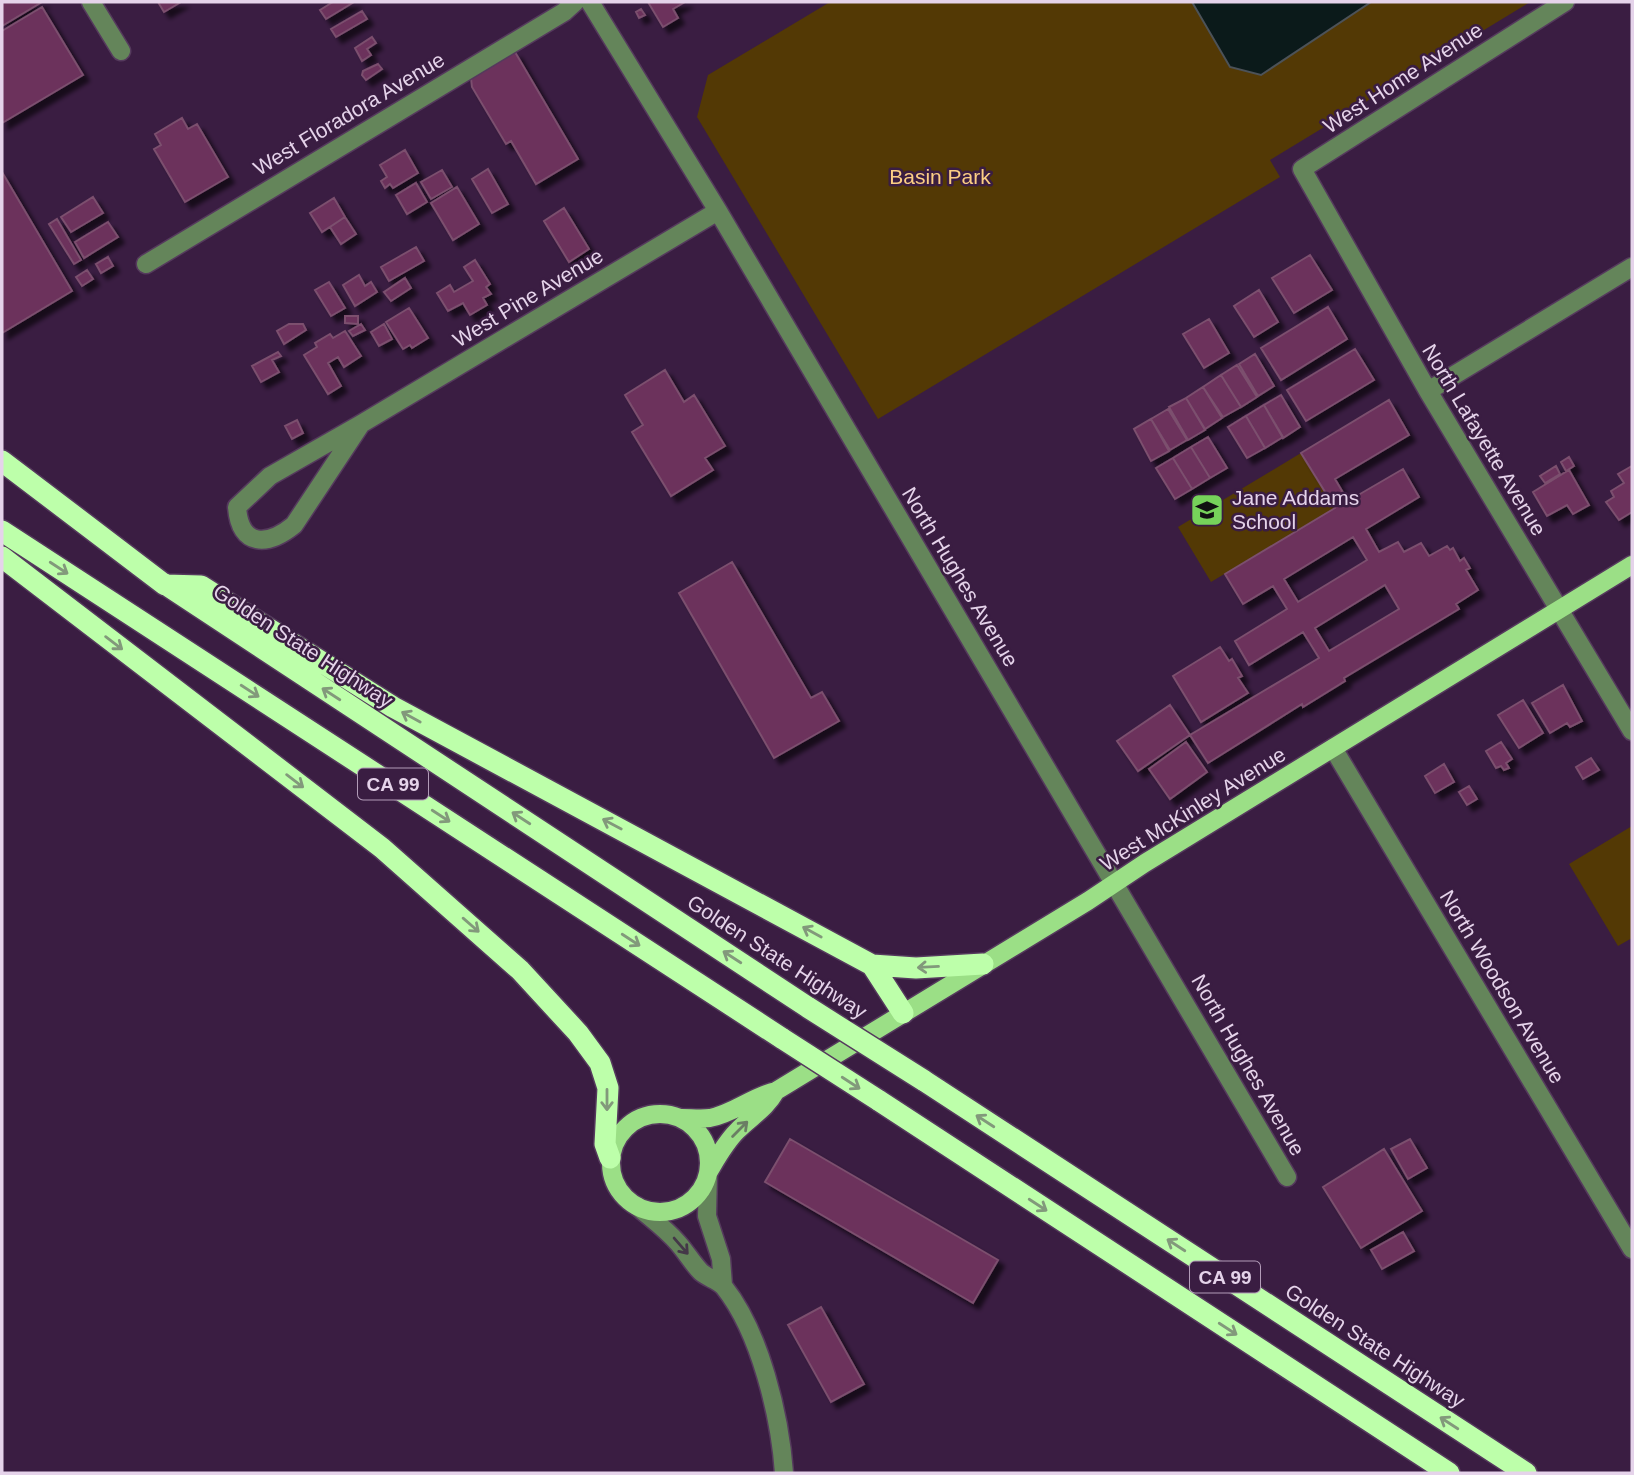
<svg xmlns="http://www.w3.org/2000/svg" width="1634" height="1475" viewBox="0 0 1634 1475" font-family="Helvetica,sans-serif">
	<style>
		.green { fill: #533905 }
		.water { fill: #0b1a1a; stroke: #4c5258; stroke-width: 2 }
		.building { fill: #6c305c; stroke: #7b4f6e; stroke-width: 2; fill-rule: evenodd; filter: url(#shadow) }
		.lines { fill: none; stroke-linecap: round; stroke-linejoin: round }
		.minor-casing { stroke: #553a5d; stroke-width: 21 }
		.major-casing { stroke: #553a5d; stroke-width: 21 }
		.highway-casing { stroke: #553a5d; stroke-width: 24 }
		.minor { stroke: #64855a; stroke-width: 18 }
		.major { stroke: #9bdf86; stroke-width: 18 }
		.highway { stroke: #bdffaa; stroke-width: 21 }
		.highway-bridge-casing { stroke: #553a5d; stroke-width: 24; stroke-linecap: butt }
		.highway-bridge { stroke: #bdffaa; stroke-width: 21 }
		.oneway { stroke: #82997b }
		.oneway2 { stroke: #6a7e64 }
		.oneway3 { stroke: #443748 }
		.labels { text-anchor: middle; stroke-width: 5; stroke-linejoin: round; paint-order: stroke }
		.shield { fill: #3a1d42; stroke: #b29cb8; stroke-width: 2 }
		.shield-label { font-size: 19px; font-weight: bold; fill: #e5d3ea }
		.street-label { font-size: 21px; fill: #e5d3ea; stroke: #3a1d42 }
		.park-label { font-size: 21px; fill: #fcce84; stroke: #3a1d42 }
		.poi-label { font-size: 21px; fill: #e5d3ea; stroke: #3a1d42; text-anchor: start }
	</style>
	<defs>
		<filter id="shadow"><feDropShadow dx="6" dy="6" stdDeviation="2" flood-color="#0009"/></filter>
	</defs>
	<rect width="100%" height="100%" fill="#3a1d42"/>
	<path class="green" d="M 830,2 L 1530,2 L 1270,160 L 1280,177 L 878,419 L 697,117 L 708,75 Z
		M 1301,453 L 1335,508 L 1211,582 L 1178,527 Z
		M 1632,826 L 1632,938 L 1618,946 L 1569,864 Z"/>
	<path class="water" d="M 1192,2 L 1371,2 L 1261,75 L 1230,67 Z"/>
	<path class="building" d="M 2,2 L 42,2 L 2,26 Z
		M 158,2 L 181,2 L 164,12 Z
		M 333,2 L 354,2 L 326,19 L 320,10 Z
		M 648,2 L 685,2 L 673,9 L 678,18 L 663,27 Z
		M 42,7 L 83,75 L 2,123 L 2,31 Z
		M 641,9 L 645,15 L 639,18 L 636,12 Z
		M 362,11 L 367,19 L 336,37 L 331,29 Z
		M 372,37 L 376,43 L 367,49 L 371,55 L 362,61 L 355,48 Z
		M 515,52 L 578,159 L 536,184 L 511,141 L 506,144 L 472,87 L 471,78 Z
		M 378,64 L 382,69 L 366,80 L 362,75 L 363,71 Z
		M 182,118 L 188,129 L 197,124 L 228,177 L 185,202 L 154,149 L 161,145 L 155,134 Z
		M 405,150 L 418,173 L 393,188 L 390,184 L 385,188 L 381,181 L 387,177 L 380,165 Z
		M 488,169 L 508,204 L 492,213 L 472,179 Z
		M 442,170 L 452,187 L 431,199 L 421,182 Z
		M 2,172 L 72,291 L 2,333 Z
		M 416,183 L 427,202 L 407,214 L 396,195 Z
		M 457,187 L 479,224 L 453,240 L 431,203 Z
		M 93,197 L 103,213 L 71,232 L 61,217 Z
		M 334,198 L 345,217 L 322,232 L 310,213 Z
		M 564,208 L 589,249 L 569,262 L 544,221 Z
		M 345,217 L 356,234 L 341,244 L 330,227 Z
		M 57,219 L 81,260 L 74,264 L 49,224 Z
		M 108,222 L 118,237 L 84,258 L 75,242 Z
		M 416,247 L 424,261 L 389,281 L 381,267 Z
		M 1310,255 L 1332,290 L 1294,313 L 1272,278 Z
		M 108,257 L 113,266 L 101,273 L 96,264 Z
		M 475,260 L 490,284 L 486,287 L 491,294 L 483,298 L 487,305 L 470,315 L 463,303 L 448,311 L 437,293 L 450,285 L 454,292 L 473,281 L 464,267 Z
		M 87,270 L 93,279 L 82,286 L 76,277 Z
		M 359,275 L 365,286 L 371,282 L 377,292 L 355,306 L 343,285 Z
		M 405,278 L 411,288 L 391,301 L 384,292 Z
		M 329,282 L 345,308 L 331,316 L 315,290 Z
		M 1259,290 L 1278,322 L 1254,337 L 1234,306 Z
		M 1328,307 L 1347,339 L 1281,380 L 1261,348 Z
		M 409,308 L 428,338 L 412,348 L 410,345 L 403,349 L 386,322 Z
		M 345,316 L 358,316 L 358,324 L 345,323 Z
		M 1209,319 L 1229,353 L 1204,368 L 1183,334 Z
		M 289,324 L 303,324 L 306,330 L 284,344 L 277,331 Z
		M 361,324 L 365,330 L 353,336 L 349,331 Z
		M 384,324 L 392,339 L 379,346 L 371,332 Z
		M 345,331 L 361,356 L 344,367 L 338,357 L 328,363 L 341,386 L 328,394 L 304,355 L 317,347 L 315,343 L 330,334 L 333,338 Z
		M 1355,349 L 1374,380 L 1306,421 L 1287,390 Z
		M 278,352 L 281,356 L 272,360 L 279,372 L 261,382 L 252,366 Z
		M 1255,354 L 1274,386 L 1258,396 L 1239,364 Z
		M 1237,365 L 1257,397 L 1241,407 L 1221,375 Z
		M 665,370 L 684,402 L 694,395 L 725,446 L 705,458 L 713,470 L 671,496 L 632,432 L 643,425 L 625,395 Z
		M 1221,375 L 1241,407 L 1223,417 L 1203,387 Z
		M 1203,387 L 1222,418 L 1205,429 L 1186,398 Z
		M 1281,395 L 1300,427 L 1283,438 L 1264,405 Z
		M 1186,398 L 1205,430 L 1188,440 L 1169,407 Z
		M 1389,400 L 1409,435 L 1335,479 L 1348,501 L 1403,469 L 1419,497 L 1366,529 L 1379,552 L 1398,542 L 1404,552 L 1421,543 L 1429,556 L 1447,546 L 1450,550 L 1453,548 L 1460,561 L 1464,558 L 1470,568 L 1466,570 L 1478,590 L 1456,604 L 1459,609 L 1344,678 L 1345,681 L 1303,707 L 1302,704 L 1208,763 L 1190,735 L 1319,658 L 1303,632 L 1249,665 L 1235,641 L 1287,609 L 1273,586 L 1243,604 L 1225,574 L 1335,508 L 1301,453 ZM 1353,537 L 1367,560 L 1298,602 L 1284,579 ZM 1385,585 L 1399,609 L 1329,651 L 1315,628 Z
		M 1264,405 L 1283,437 L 1265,448 L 1246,416 Z
		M 1168,409 L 1187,440 L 1170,450 L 1151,419 Z
		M 1246,416 L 1265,448 L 1247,458 L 1228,427 Z
		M 1151,419 L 1169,451 L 1151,461 L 1134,429 Z
		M 297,420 L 303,433 L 292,439 L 285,426 Z
		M 1208,437 L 1227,468 L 1210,478 L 1191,447 Z
		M 1191,447 L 1210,478 L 1192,489 L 1173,458 Z
		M 1569,457 L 1574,466 L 1566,471 L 1561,462 Z
		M 1173,458 L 1192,489 L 1175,499 L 1156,468 Z
		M 1556,466 L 1560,474 L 1545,483 L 1540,476 Z
		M 1632,466 L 1632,512 L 1619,520 L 1606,502 L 1614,497 L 1611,491 L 1624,483 L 1618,474 Z
		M 1569,470 L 1589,505 L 1573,514 L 1567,505 L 1547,516 L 1533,492 Z
		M 732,562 L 811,698 L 822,692 L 839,721 L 774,758 L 679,593 Z
		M 1220,647 L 1229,661 L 1232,659 L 1242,676 L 1238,678 L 1248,693 L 1201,722 L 1173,676 Z
		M 1563,685 L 1582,721 L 1570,727 L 1567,723 L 1550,733 L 1532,703 Z
		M 1523,700 L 1543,733 L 1519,748 L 1498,715 Z
		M 1170,705 L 1190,735 L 1138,771 L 1117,741 Z
		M 1186,742 L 1207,772 L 1170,799 L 1149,769 Z
		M 1501,742 L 1512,759 L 1506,763 L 1509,768 L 1504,770 L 1501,766 L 1496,768 L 1486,751 Z
		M 1591,758 L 1599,770 L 1583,779 L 1576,767 Z
		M 1444,764 L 1454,782 L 1435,793 L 1425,776 Z
		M 1469,786 L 1477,799 L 1467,805 L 1459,792 Z
		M 790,1139 L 998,1260 L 973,1303 L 765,1182 Z
		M 1410,1139 L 1427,1168 L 1408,1179 L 1391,1149 Z
		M 1384,1149 L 1422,1211 L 1361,1248 L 1323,1187 Z
		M 1403,1232 L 1414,1251 L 1382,1269 L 1371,1250 Z
		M 821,1307 L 864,1384 L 831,1402 L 788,1325 Z"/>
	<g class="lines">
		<defs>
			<path id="minor" d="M 91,2 L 121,51
				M 590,2 L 718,211 L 1287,1177
				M 1565,2 L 1302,169 L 1428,391 L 1632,731
				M 146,264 L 564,12 L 575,2
				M 1428,391 L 1632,267
				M 361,424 L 294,525 C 268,546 240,548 237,507 L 270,476 L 361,424 L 718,211
				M 1333,748 L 1632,1249
				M 708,1173 L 707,1216 L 721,1259 L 723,1285
				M 638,1207 C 652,1219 666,1229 678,1243 C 686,1252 693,1264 701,1272 C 708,1278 718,1280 724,1287 C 760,1332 780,1416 784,1473"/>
			<path id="major" d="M611 1163a49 49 0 1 1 98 0a49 49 0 1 1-98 0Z
				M 682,1118 C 691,1118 701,1119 710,1118 C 733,1114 753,1096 776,1091 L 1088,901 L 1145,863 L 1632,565
				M 708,1173 C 717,1158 725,1143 737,1131 C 753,1115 765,1110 776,1091"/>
			<path id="highway" d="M 2,461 L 165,585 L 201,586 L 393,707 L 872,965 L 916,968 L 983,964
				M 2,531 L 783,1039
				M 2,557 L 382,848 L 520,970 L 578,1033 L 600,1063 L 608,1088 L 605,1144 L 610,1158
				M 165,584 L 809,1008
				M 872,965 L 903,1013
				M 923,1080 L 1526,1473
				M 878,1100 L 1449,1473"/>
		</defs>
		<use href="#minor" class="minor-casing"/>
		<use href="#major" class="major-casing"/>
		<use href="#highway" class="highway-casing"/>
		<use href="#minor" class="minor"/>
		<use href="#major" class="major"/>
		<use href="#highway" class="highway"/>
		<defs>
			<path id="highway-bridge" d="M 809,1008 L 923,1080
				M 783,1039 L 878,1100"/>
		</defs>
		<use href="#highway-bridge" class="highway-bridge-casing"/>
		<use href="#highway-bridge" class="highway-bridge"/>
	</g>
	<defs><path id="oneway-shaft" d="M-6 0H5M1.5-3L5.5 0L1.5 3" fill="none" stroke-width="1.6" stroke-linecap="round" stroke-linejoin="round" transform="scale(1.75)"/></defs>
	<g class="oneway">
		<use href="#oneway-shaft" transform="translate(59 568) rotate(33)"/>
		<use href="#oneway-shaft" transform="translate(114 643) rotate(37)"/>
		<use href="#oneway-shaft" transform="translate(250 691) rotate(33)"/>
		<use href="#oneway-shaft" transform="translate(331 694) rotate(-147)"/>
		<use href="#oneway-shaft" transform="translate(411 717) rotate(-151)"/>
		<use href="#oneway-shaft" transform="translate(295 781) rotate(37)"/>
		<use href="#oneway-shaft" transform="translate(441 816) rotate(33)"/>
		<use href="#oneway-shaft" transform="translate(521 818) rotate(-147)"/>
		<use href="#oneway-shaft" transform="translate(612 824) rotate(-152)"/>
		<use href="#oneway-shaft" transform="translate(471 925) rotate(41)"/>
		<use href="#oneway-shaft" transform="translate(812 932) rotate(-151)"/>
		<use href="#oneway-shaft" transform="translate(631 940) rotate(33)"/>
		<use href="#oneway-shaft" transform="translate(732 957) rotate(-147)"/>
		<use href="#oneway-shaft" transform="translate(928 967) rotate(177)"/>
		<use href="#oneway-shaft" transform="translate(851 1083) rotate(33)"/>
		<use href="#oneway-shaft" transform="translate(607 1100) rotate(90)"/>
		<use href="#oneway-shaft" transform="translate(985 1121) rotate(-147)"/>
		<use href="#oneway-shaft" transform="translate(1038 1205) rotate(33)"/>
		<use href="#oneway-shaft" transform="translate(1176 1245) rotate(-147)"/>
		<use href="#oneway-shaft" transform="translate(1228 1329) rotate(33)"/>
		<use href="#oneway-shaft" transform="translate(1449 1423) rotate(-147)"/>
	</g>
	<use class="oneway2" href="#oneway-shaft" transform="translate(740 1129) rotate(-45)"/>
	<use class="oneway3" href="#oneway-shaft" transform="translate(681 1246) rotate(49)"/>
	<defs>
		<symbol id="school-square" viewBox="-11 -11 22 22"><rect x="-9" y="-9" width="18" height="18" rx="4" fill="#76d25a" stroke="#3a1d42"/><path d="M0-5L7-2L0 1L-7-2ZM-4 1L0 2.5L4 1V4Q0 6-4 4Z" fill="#111"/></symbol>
	</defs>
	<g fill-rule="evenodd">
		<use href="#school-square" x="1188" y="491" width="38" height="38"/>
	</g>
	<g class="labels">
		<g class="shield">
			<rect x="358" y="768.5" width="70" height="31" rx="5"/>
			<rect x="1190" y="1261.5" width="70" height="31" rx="5"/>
		</g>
		<g class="shield-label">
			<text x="393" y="791">CA 99</text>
			<text x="1225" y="1284">CA 99</text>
		</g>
		<g class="street-label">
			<text transform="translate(1403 78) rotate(-33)" y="7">West Home Avenue</text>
			<text transform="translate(349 114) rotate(-31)" y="7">West Floradora Avenue</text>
			<text transform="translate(528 298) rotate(-31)" y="7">West Pine Avenue</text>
			<text transform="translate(1484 440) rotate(59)" y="7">North Lafayette Avenue</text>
			<text transform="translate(960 577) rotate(59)" y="7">North Hughes Avenue</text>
			<text transform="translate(303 646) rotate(33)" y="7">Golden State Highway</text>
			<text transform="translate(1193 809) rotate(-32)" y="7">West McKinley Avenue</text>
			<text transform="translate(777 957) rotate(33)" y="7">Golden State Highway</text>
			<text transform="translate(1502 987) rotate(59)" y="7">North Woodson Avenue</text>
			<text transform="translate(1248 1065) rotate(60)" y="7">North Hughes Avenue</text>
			<text transform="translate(1375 1346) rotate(33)" y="7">Golden State Highway</text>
		</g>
		<g class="park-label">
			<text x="940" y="184">Basin Park</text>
		</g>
		<g class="poi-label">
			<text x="1232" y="505">Jane Addams<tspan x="1232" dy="24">School</tspan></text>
		</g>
	</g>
	<rect width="1634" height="1475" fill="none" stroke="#e5d3ea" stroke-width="7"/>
</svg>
